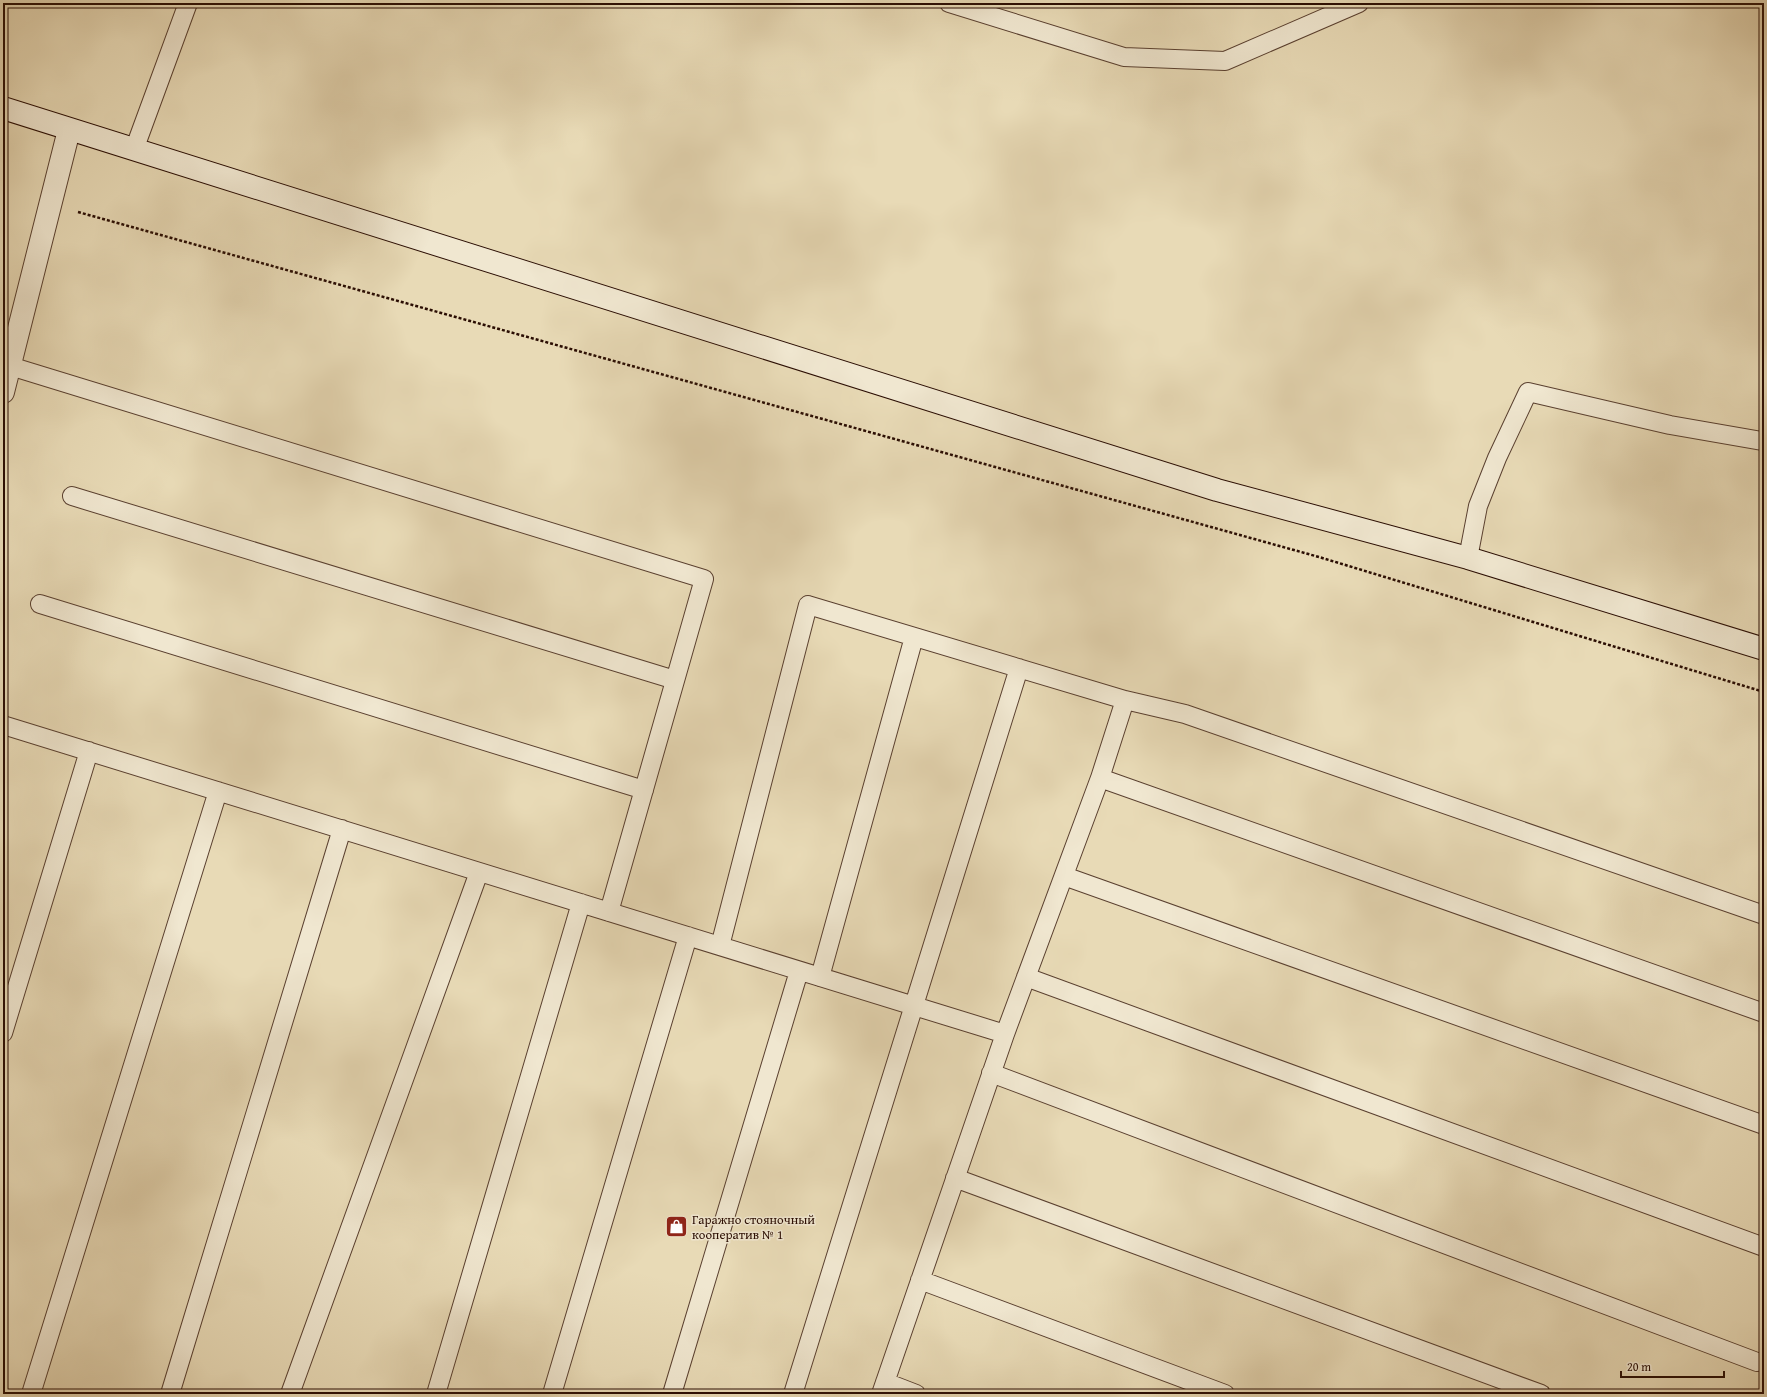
<svg xmlns="http://www.w3.org/2000/svg" width="1767" height="1397" viewBox="0 0 1767 1397" font-family="'Gentium Book Plus',serif">
	<style>
		.lines { fill: none; stroke-linecap: round; stroke-linejoin: round }
		.service-casing { stroke: #5a4030; stroke-width: 20 }
		.minor-casing { stroke: #5a4030; stroke-width: 24 }
		.secondary-casing { stroke: #2a0d03; stroke-width: 24 }
		.path { stroke: #2a0d03; stroke-width: 2.5; stroke-dasharray: 3 2; stroke-linecap: butt }
		.service { stroke: #f0e7d0; stroke-width: 18 }
		.minor { stroke: #f0e7d0; stroke-width: 22 }
		.secondary { stroke: #f0e7d0; stroke-width: 22 }
		.labels { text-anchor: middle; stroke-width: 3; stroke-linejoin: round; paint-order: stroke }
		.poi-label { font-size: 13px; fill: #2a0d03; stroke: #f0e7d0; text-anchor: start }
	</style>
	<rect width="100%" height="100%" fill="#e8dab6"/>
	<filter id="stains"><feTurbulence type="fractalNoise" baseFrequency=".005" numOctaves="4"/><feColorMatrix values="0 0 0 0 .2 0 0 0 0 .09 0 0 0 0 .02 0 0 0 .5 -.17"/></filter>
	<radialGradient id="worn" r=".72"><stop offset=".6" stop-color="#630" stop-opacity="0"/><stop offset="1" stop-color="#630" stop-opacity=".3"/></radialGradient>
	<g class="lines">
		<defs>
			<path id="service" d="M 949,3 L 1124,57 L 1225,61 L 1359,3
				M 134,150 L 188,3
				M 10,366 L 704,579 L 609,912
				M 72,496 L 675,680
				M 1468,558 L 1478,506 L 1497,458 L 1528,392 L 1670,425 L 1762,441 L 1764,440
				M 40,604 L 644,790
				M 3,725 L 1005,1034 L 881,1394
				M 1100,778 L 1125,700 L 1185,714 L 1764,915
				M 1064,876 L 1764,1125
				M 720,946 L 808,605 L 1125,700
				M 820,977 L 914,637
				M 1026,977 L 1764,1247
				M 3,1033 L 89,751
				M 1005,1034 L 1100,778 L 1764,1013
				M 991,1073 L 1757,1362
				M 955,1178 L 1541,1394
				M 920,1280 L 1225,1394
				M 885,1382 L 916,1394
				M 31,1394 L 218,791
				M 170,1394 L 342,829
				M 290,1394 L 479,872
				M 436,1394 L 581,903
				M 552,1394 L 688,936
				M 672,1394 L 799,971
				M 793,1394 L 1019,668"/>
			<path id="minor" d="M 3,392 L 69,130"/>
			<path id="secondary" d="M 3,108 L 1217,490 L 1468,558 L 1764,649"/>
		</defs>
		<use href="#service" class="service-casing"/>
		<use href="#minor" class="minor-casing"/>
		<use href="#secondary" class="secondary-casing"/>
		<path class="path" d="M 78,212 L 1319,557 L 1764,692"/>
		<use href="#service" class="service"/>
		<use href="#minor" class="minor"/>
		<use href="#secondary" class="secondary"/>
	</g>
	<defs>
		<symbol id="shop-square" viewBox="-11 -11 22 22"><rect x="-9" y="-9" width="18" height="18" rx="4" fill="#8f2418" stroke="#f0e7d0"/><path d="M-5-2.5h2.3a2.7 3.5 0 0 1 5.4 0H5L5.5 6h-11ZM-1.5-2.5h3a1.5 2.3 0 0 0-3 0Z" fill="#fff"/></symbol>
	</defs>
	<g fill-rule="evenodd">
		<use href="#shop-square" x="664" y="1214" width="25" height="25"/>
	</g>
	<g class="labels">
		<g class="poi-label">
			<text x="692" y="1224">Гаражно стояночный<tspan x="692" dy="15">кооператив № 1</tspan></text>
		</g>
	</g>
	<rect width="1767" height="1397" fill="none" stroke="#e8dab6" stroke-width="16"/>
	<rect x="4" y="4" width="1759" height="1389" fill="none" stroke="#2a0d03" stroke-width="2"/>
	<rect x="8" y="8" width="1751" height="1381" fill="none" stroke="#2a0d03"/>
	<path d="M1621 1371v6h103v-6" fill="none" stroke="#2a0d03" stroke-width="2"/>
	<text x="1627" y="1371" font-size="12" fill="#2a0d03" stroke="#f0e7d0" stroke-width="3" paint-order="stroke">20 m</text>
	<rect width="100%" height="100%" filter="url(#stains)"/>
	<rect width="100%" height="100%" fill="url(#worn)"/>
</svg>
